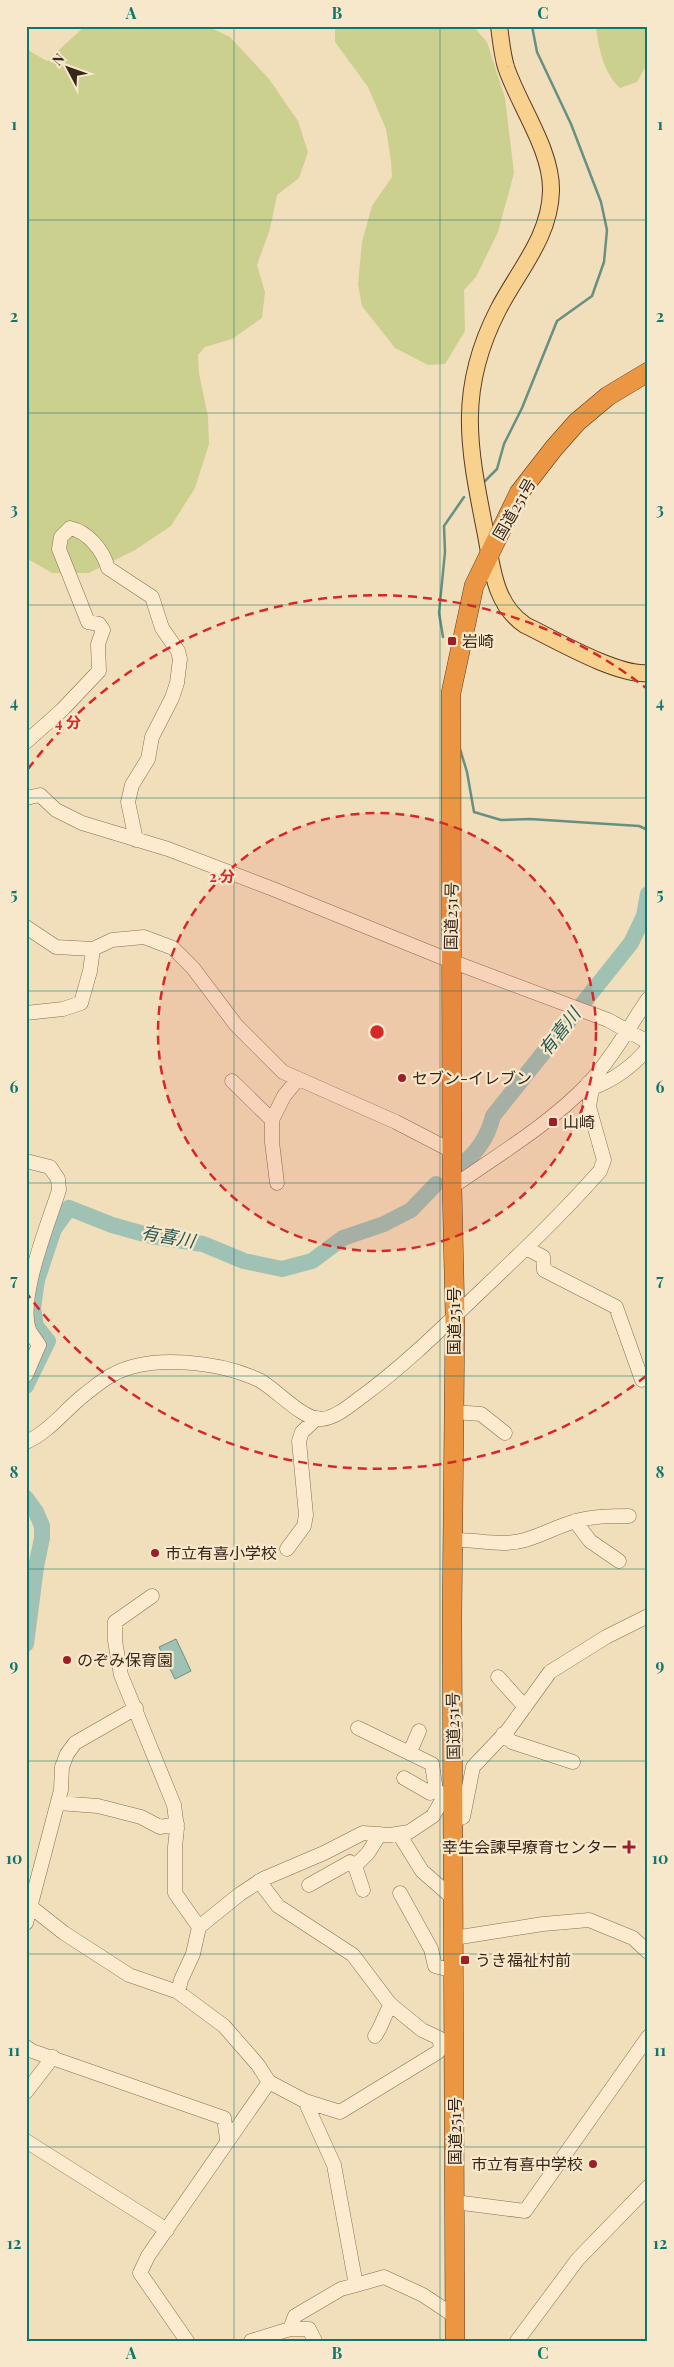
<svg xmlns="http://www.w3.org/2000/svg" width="674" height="2367" viewBox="0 0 674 2367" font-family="'Playfair Display','Noto Sans JP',serif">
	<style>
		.green { fill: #ccd08e }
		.water { fill: #a0c2b5; stroke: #679083 }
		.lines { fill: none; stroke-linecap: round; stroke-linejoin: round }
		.stream { stroke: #679083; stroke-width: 2.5 }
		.river { stroke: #a0c2b5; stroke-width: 16 }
		.minor-casing { stroke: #8a6d53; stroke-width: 15 }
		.major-casing { stroke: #563b29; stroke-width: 18 }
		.highway-casing { stroke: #563b29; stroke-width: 20 }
		.minor { stroke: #fcebce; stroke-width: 14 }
		.major { stroke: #f9d18e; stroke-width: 16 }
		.highway { stroke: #ea9642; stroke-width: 19 }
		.grid { fill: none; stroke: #0f766e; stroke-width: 1; stroke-opacity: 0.55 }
		.ring { fill: none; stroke: #d62828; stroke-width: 2.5; stroke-dasharray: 9 6 }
		.poi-dot { fill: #9e1e27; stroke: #f8e8cb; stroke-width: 2 }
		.labels { text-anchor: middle; stroke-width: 4.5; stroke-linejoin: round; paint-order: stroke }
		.street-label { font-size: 16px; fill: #37261a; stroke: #f8e8cb }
		.poi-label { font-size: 16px; fill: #37261a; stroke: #f8e8cb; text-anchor: start }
		.water-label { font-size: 18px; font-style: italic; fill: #285952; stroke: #f8e8cb }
		.centre { fill: #d62828; stroke: #f8e8cb; stroke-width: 2.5 }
		.ring-label { font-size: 15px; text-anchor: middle; font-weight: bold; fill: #d62828; stroke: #f8e8cb; stroke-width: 4.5; stroke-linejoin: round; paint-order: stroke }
		.neatline { fill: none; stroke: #0f766e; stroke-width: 2 }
		.grid-label { font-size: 16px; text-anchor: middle; font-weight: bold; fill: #0f766e }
	</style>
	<rect width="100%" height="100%" fill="#f1debb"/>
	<path class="green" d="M 85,26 L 207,26 L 230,37 L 269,79 L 298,121 L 308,152 L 299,178 L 277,195 L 270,229 L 257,265 L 265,292 L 262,318 L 232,339 L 205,347 L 198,355 L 199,373 L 208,417 L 209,444 L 195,488 L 171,526 L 135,550 L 89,573 L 52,573 L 26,558 L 26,49 L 47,61 Z
		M 335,26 L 473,26 L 487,42 L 505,98 L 514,173 L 498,232 L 476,277 L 464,290 L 465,331 L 445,364 L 428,365 L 395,348 L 362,306 L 358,284 L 362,242 L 372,206 L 392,177 L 391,161 L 386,129 L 368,87 L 335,42 Z
		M 596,26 L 648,26 L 648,62 L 637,82 L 620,88 C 604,74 598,47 596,26 Z"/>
	<path class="water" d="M 176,1639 L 191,1671 L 175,1679 L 159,1647 Z"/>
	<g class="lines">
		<path class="stream" d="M 485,481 L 497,469 L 504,444 L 522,408 L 557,321 L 592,296 L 604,262 L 607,230 L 601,202 L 571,124 L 537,52 L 532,26
			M 443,637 L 439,613 L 445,552 L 444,526 L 464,497
			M 460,749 L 467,772 L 474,812 L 501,820 L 530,819 L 639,826 L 648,830"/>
		<path class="river" d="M 462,1164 C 479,1151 488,1136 493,1116 L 631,943 L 644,916 L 648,894
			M 26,1386 L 48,1341 L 36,1326 L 33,1308 L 37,1280 L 54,1229 L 69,1208 L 112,1225 L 151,1236 L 203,1244 L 244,1261 L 282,1269 L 312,1261 L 343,1238 L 384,1224 L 411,1210 L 436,1184
			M 26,1498 L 36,1512 L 42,1526 L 42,1538 L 36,1567 L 26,1644"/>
		<defs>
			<path id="minor" d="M 26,742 L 62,710 L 99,671 L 98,644 L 103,630 L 99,624 L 88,622 L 59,549 L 61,537 L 70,528 C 88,532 103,550 108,568 L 152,597 L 162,628 L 178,651 L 180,659 L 177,683 L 172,698 L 152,737 L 148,759 L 132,785 L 128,802 L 136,840
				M 26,798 L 40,795 L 56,810 L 82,823 L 168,849 L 273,889 L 451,961 L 608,1020 L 648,1042
				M 26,927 L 56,947 L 93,949 L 112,940 L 144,937 L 173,948 L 193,968 L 236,1025 L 283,1072 L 396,1122 L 452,1151
				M 26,1013 L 63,1009 L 81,1003 L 90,971 L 93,949
				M 232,1081 L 272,1120 L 284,1096 L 298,1079
				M 592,1088 C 614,1080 633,1066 648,1048
				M 272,1120 L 272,1142 L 277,1183
				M 26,1161 L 50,1167 L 58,1179 L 59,1190 C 49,1222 16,1301 30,1332 C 33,1336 36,1341 39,1345 L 26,1375
				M 452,1187 C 498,1155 550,1124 589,1083 C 612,1058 629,1027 648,999
				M 526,1248 L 543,1257 L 544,1270 L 616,1307 L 642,1380
				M 454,1412 L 481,1414 L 505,1433
				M 26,1442 C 49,1432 65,1410 84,1395 C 93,1388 102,1380 112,1375 C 151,1353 220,1362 259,1380 C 276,1389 304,1421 322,1419 C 338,1417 351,1404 364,1395 C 407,1363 441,1329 480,1292 C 521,1253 562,1214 600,1171 L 604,1160 L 589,1107 L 592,1088 L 588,1083
				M 575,1521 L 590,1541 L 619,1561
				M 453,1540 C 477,1539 501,1547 525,1540 C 542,1535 558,1526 576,1521 C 593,1516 611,1516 629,1516
				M 287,1549 L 304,1526 L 306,1515 L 299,1441 L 302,1432 L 317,1418
				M 152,1596 L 115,1622 L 115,1641 L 121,1675 L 174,1805 L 177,1828 L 175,1847 L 175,1893 L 199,1927
				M 498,1677 L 525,1707
				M 358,1728 L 432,1764 L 436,1791 L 445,1795 L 452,1796
				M 503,1734 L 512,1742 L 573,1762
				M 410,1752 L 419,1731
				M 404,1778 L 430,1793 L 436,1791
				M 58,1803 L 98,1806 L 141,1817 L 160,1827 L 177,1824
				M 454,1820 L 463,1817 L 473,1767 L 508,1730 L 550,1672 L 606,1637 L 648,1616
				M 399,1834 L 422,1871 L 454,1899
				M 355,1866 L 363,1890
				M 259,1881 L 278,1906 L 353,1955 L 390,2004 L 422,2030 L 439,2038 L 441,2047 L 438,2052 L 340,2112 L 305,2101
				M 309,1885 L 350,1862 L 355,1866 L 368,1853 L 380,1834
				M 400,1893 L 431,1949 L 435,1966 L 454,1971
				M 31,1907 L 64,1933 L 129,1975 L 178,1992
				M 26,1923 L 61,1790 L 62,1767 L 67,1754 L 75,1743 L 136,1708
				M 454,1938 L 543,1924 L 589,1920 L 633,1938 L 648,1952
				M 375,2036 C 382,2026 384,2015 391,2005
				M 26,2047 L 32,2051 L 224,2118 L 227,2139
				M 269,2082 L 305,2101 L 334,2165 L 356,2285 L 341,2289 L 295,2316 L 290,2329
				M 26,2092 L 53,2057
				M 26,2141 L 167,2230
				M 455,2202 L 525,2211 L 648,2037
				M 356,2285 L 384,2277 L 423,2295 L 456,2317
				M 187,2341 L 140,2273 L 148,2256 L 269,2082 L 258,2065 L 224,2026 L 178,1992 L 181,1980 L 193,1954 L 199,1927 L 240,1894 L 263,1879 L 324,1853 L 363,1833 L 390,1835 L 409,1832 L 433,1816 L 445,1795
				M 251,2341 L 290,2329 L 309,2329 L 315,2341
				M 517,2341 L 578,2259 L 648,2187"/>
			<path id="major" d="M 499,26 C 501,40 502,54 506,67 C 519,106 552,150 551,191 C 550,237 518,271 498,310 C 456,392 469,449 486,535 C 492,568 495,605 525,625 C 554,639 617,676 648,673"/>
			<path id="highway" d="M 455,2341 L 452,1618 L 455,1316 L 452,1187 L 451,693 L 474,586 L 519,493 L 554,448 L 577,422 L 608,396 L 648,372"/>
		</defs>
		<use href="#minor" class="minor-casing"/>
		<use href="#major" class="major-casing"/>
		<use href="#highway" class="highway-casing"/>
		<use href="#minor" class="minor"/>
		<use href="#major" class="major"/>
		<use href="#highway" class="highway"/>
	</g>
	<path class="grid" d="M 234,26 L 234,2341M 440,26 L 440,2341M 26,220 L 648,220M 26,413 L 648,413M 26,605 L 648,605M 26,798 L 648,798M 26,991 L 648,991M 26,1183 L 648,1183M 26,1376 L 648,1376M 26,1569 L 648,1569M 26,1761 L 648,1761M 26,1954 L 648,1954M 26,2147 L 648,2147"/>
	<circle cx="377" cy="1032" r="219" fill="#d62828" fill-opacity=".12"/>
	<g class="ring">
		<circle cx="377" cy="1032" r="219"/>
		<path d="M646 1376A437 437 0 0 1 28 1295M28 769A437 437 0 0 1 646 688"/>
	</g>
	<g class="poi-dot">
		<rect x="447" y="636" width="10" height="10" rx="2.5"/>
		<circle cx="402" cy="1078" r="5"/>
		<rect x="548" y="1117" width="10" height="10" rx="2.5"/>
		<circle cx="155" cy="1553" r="5"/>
		<circle cx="67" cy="1660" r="5"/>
		<path d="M626.5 1839.5h5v5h5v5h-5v5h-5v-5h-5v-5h5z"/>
		<rect x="460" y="1955" width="10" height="10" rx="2.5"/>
		<circle cx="593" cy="2164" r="5"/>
	</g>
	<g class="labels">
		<g class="street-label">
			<text transform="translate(514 509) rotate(-60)" y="6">国道251号</text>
			<text transform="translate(451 916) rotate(-89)" y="6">国道251号</text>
			<text transform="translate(454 1321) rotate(-90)" y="6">国道251号</text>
			<text transform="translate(453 1726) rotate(-91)" y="6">国道251号</text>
			<text transform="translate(455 2131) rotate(-90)" y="6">国道251号</text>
		</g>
		<g class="poi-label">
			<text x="462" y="647">岩崎</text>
			<text x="412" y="1084">セブン-イレブン</text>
			<text x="563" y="1128">山崎</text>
			<text x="165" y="1559">市立有喜小学校</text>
			<text x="77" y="1666">のぞみ保育園</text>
			<text x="618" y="1853" text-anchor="end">幸生会諫早療育センター</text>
			<text x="475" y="1966">うき福祉村前</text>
			<text x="583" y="2170" text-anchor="end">市立有喜中学校</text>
		</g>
		<g class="water-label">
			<text transform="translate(560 1032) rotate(-52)" y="6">有喜川</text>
			<text transform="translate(168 1237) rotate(10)" y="6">有喜川</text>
		</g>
	</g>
	<circle cx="377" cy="1032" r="8" class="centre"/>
	<g class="ring-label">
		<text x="68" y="728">4 分</text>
		<text x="222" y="882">2 分</text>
	</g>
	<rect width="674" height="2367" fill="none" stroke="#f8e8cb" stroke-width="55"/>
	<g transform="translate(68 68) rotate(311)" stroke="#f8e8cb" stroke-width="4" paint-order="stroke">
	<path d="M0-4L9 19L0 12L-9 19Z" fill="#37261a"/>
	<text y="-8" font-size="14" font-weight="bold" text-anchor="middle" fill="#37261a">N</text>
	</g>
	<rect x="28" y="28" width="618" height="2312" class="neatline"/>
	<g class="grid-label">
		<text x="131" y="19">A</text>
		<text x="337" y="19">B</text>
		<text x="543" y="19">C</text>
		<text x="14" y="130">1</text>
		<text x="660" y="130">1</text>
		<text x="14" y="322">2</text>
		<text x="660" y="322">2</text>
		<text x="14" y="515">3</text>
		<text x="660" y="515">3</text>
		<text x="14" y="708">4</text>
		<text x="660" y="708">4</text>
		<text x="14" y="900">5</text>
		<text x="660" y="900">5</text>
		<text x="14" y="1093">6</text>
		<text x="660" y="1093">6</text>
		<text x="14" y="1286">7</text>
		<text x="660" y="1286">7</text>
		<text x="14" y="1478">8</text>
		<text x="660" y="1478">8</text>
		<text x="14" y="1671">9</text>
		<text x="660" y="1671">9</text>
		<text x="14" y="1864">10</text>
		<text x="660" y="1864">10</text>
		<text x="14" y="2056">11</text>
		<text x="660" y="2056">11</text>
		<text x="14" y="2249">12</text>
		<text x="660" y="2249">12</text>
		<text x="131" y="2359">A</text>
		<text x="337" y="2359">B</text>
		<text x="543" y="2359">C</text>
	</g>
</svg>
